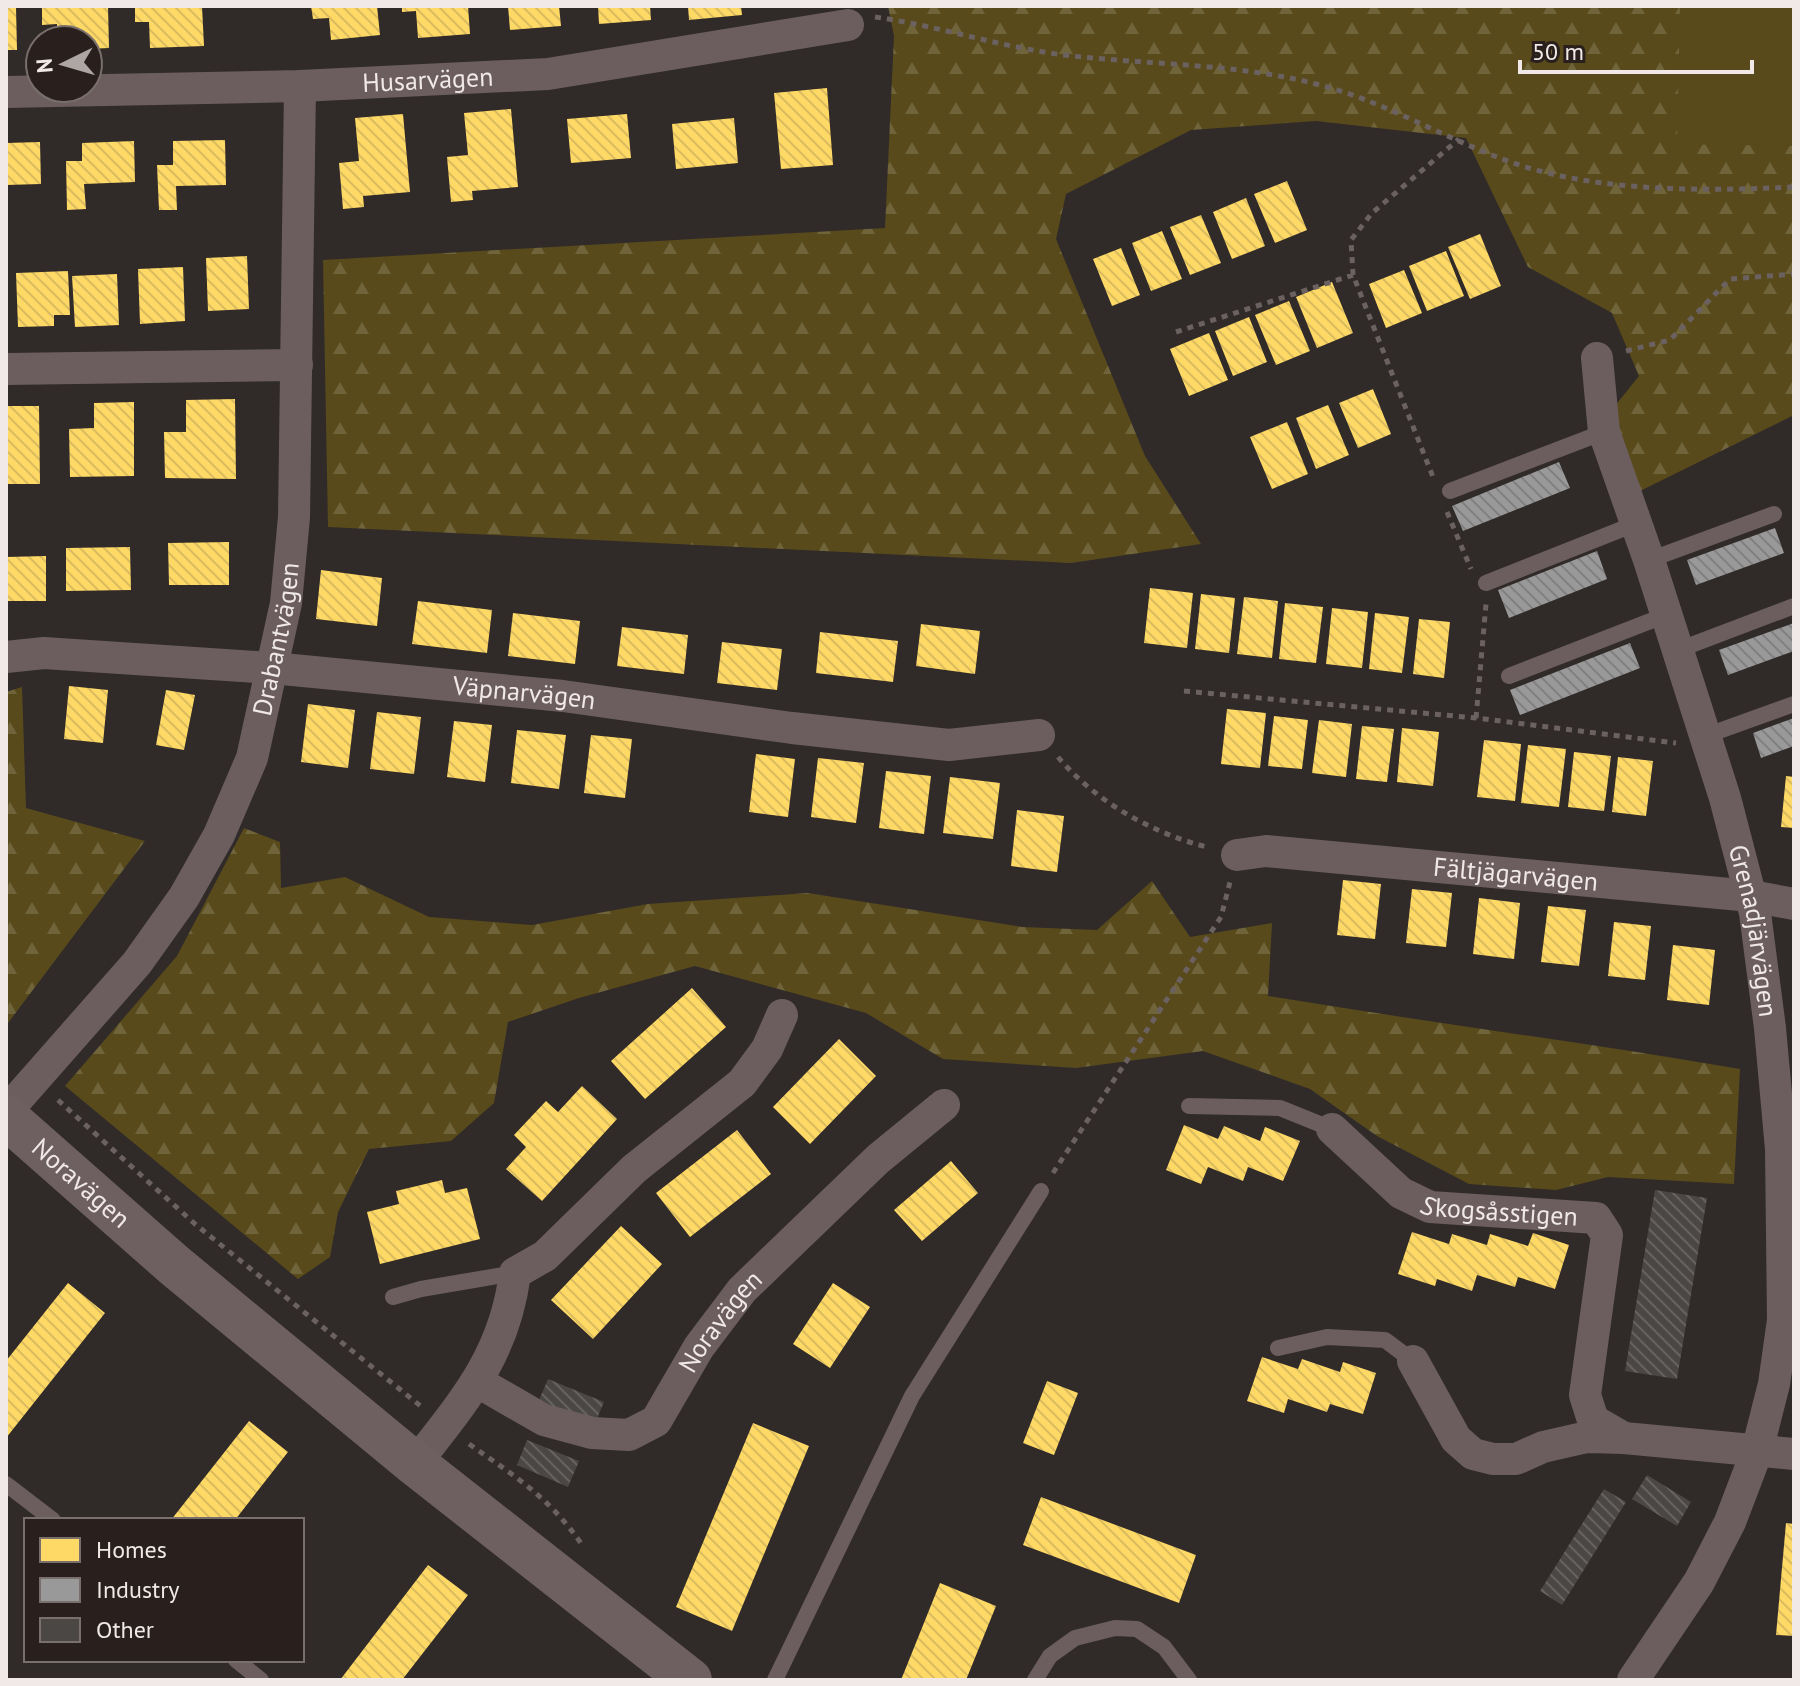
<svg xmlns="http://www.w3.org/2000/svg" width="1800" height="1686" viewBox="0 0 1800 1686" font-family="'PT Sans',sans-serif">
	<style>
		.forest { fill: url(#forest-firs) }
		.garden { fill: #584a1a }
		.homes { fill: url(#homes-back-hatch) }
		.industry { fill: url(#industry-back-hatch) }
		.building { fill: url(#building-back-hatch) }
		.lines { fill: none; stroke-linecap: round; stroke-linejoin: round }
		.path { stroke: #6b6161; stroke-width: 5; stroke-dasharray: 6 6; stroke-linecap: butt }
		.lane { stroke: #6c5e5f; stroke-width: 16 }
		.street { stroke: #6c5e5f; stroke-width: 32 }
		.secondary { stroke: #6e6060; stroke-width: 44 }
		.labels { text-anchor: middle; stroke-width: 8; stroke-linejoin: round; paint-order: stroke }
		.street-label { font-size: 26px; fill: #f0e9e7; stroke: #29201d }
	</style>
	<defs>
		<pattern id="forest-firs" width="22" height="20" patternUnits="userSpaceOnUse" patternTransform="scale(2)"><rect width="22" height="20" fill="#584a1a"/><path d="M5 1l3.5 6h-7zM16 11l3.5 6h-7z" fill="#70643b"/></pattern>
		<pattern id="homes-back-hatch" width="6" height="6" patternUnits="userSpaceOnUse" patternTransform="scale(2)"><rect width="6" height="6" fill="#ffd966"/><path d="M-1 5l2 2M0 0l6 6M5-1l2 2" fill="none" stroke="#dabc5f"/></pattern>
		<pattern id="industry-back-hatch" width="6" height="6" patternUnits="userSpaceOnUse" patternTransform="scale(2)"><rect width="6" height="6" fill="#999"/><path d="M-1 5l2 2M0 0l6 6M5-1l2 2" fill="none" stroke="#818080"/></pattern>
		<pattern id="building-back-hatch" width="6" height="6" patternUnits="userSpaceOnUse" patternTransform="scale(2)"><rect width="6" height="6" fill="#4b4745"/><path d="M-1 5l2 2M0 0l6 6M5-1l2 2" fill="none" stroke="#656260"/></pattern>
	</defs>
	<rect width="100%" height="100%" fill="#302a29"/>
	<path class="forest" d="M 888,6 L 1794,6 L 1794,415 L 1638,492 L 1610,412 L 1639,376 L 1612,313 L 1528,267 L 1466,138 L 1316,121 L 1191,130 L 1066,194 L 1056,239 L 1145,456 L 1201,544 L 1071,563 L 328,527 L 323,260 L 885,228 L 894,36 Z
		M 22,687 L 26,808 L 145,841 L 8,1023 L 6,1021 L 6,692 Z
		M 244,828 L 280,842 L 281,888 L 345,877 L 429,917 L 532,925 L 648,904 L 808,893 L 1022,927 L 1097,930 L 1152,881 L 1190,937 L 1272,923 L 1268,996 C 1425,1022 1583,1042 1740,1069 L 1734,1184 L 1608,1177 L 1556,1190 L 1469,1184 L 1377,1136 L 1310,1089 L 1203,1051 L 1076,1068 L 943,1059 L 866,1013 L 695,966 L 579,998 L 508,1022 L 494,1103 L 451,1141 L 369,1149 L 338,1212 L 330,1257 L 298,1279 L 65,1086 L 177,956 Z"/>
	<path class="garden" d="M 1680,6 L 1794,6 L 1794,146 L 1677,144 Z"/>
	<path class="homes" d="M 42,6 L 108,6 L 109,48 L 88,49 L 88,40 L 57,40 L 57,24 L 42,25 Z
		M 135,6 L 202,6 L 204,46 L 150,48 L 149,22 L 135,22 Z
		M 311,6 L 377,6 L 380,35 L 331,40 L 329,18 L 313,19 Z
		M 402,6 L 468,6 L 470,34 L 418,38 L 416,11 L 402,12 Z
		M 508,6 L 559,6 L 561,26 L 510,30 Z
		M 598,6 L 650,6 L 651,20 L 599,24 Z
		M 688,6 L 741,6 L 742,15 L 689,20 Z
		M 6,7 L 16,7 L 17,50 L 6,50 Z
		M 827,88 L 833,165 L 781,169 L 774,93 Z
		M 511,109 L 518,187 L 472,191 L 473,200 L 451,202 L 447,157 L 468,155 L 464,113 Z
		M 403,114 L 410,192 L 363,196 L 364,207 L 343,209 L 339,163 L 359,161 L 355,118 Z
		M 627,114 L 631,158 L 571,163 L 567,119 Z
		M 734,118 L 738,163 L 676,169 L 672,124 Z
		M 225,140 L 226,185 L 176,186 L 177,210 L 159,210 L 157,165 L 173,165 L 173,141 Z
		M 134,141 L 135,182 L 84,184 L 86,209 L 67,210 L 66,161 L 82,161 L 82,143 Z
		M 40,142 L 41,184 L 6,185 L 6,143 Z
		M 1287,181 L 1307,230 L 1275,243 L 1254,194 Z
		M 1246,198 L 1265,246 L 1232,259 L 1213,212 Z
		M 1201,215 L 1221,263 L 1190,275 L 1170,227 Z
		M 1162,231 L 1182,279 L 1151,291 L 1132,243 Z
		M 1480,234 L 1501,286 L 1470,299 L 1448,247 Z
		M 1121,248 L 1140,295 L 1112,306 L 1093,259 Z
		M 1446,251 L 1464,296 L 1427,311 L 1409,266 Z
		M 247,256 L 249,309 L 208,311 L 206,258 Z
		M 183,267 L 185,321 L 140,324 L 138,269 Z
		M 1404,270 L 1422,313 L 1386,328 L 1369,284 Z
		M 68,271 L 70,315 L 54,315 L 54,326 L 18,327 L 16,273 Z
		M 117,274 L 119,325 L 75,327 L 72,276 Z
		M 1332,282 L 1353,333 L 1317,348 L 1296,297 Z
		M 1289,301 L 1310,351 L 1276,365 L 1255,315 Z
		M 1249,317 L 1267,362 L 1233,376 L 1215,331 Z
		M 1209,333 L 1228,380 L 1189,396 L 1170,349 Z
		M 1373,389 L 1391,434 L 1358,448 L 1339,403 Z
		M 235,399 L 236,479 L 165,478 L 164,432 L 186,432 L 186,400 Z
		M 134,402 L 134,476 L 70,477 L 69,429 L 94,428 L 94,403 Z
		M 1328,405 L 1349,455 L 1316,469 L 1296,418 Z
		M 6,406 L 39,406 L 40,484 L 6,484 Z
		M 1287,422 L 1308,474 L 1272,489 L 1250,437 Z
		M 229,542 L 229,585 L 169,585 L 168,543 Z
		M 130,547 L 131,590 L 66,591 L 66,548 Z
		M 46,556 L 46,601 L 6,601 L 6,557 Z
		M 321,570 L 382,578 L 377,626 L 316,619 Z
		M 1150,588 L 1193,593 L 1187,648 L 1144,643 Z
		M 1201,594 L 1235,598 L 1229,653 L 1195,649 Z
		M 1244,597 L 1278,601 L 1272,658 L 1237,654 Z
		M 418,601 L 492,610 L 487,653 L 412,644 Z
		M 1285,603 L 1323,607 L 1316,663 L 1279,659 Z
		M 1332,608 L 1368,612 L 1362,668 L 1326,664 Z
		M 513,613 L 580,621 L 575,664 L 508,656 Z
		M 1375,613 L 1409,617 L 1402,673 L 1369,669 Z
		M 1419,619 L 1450,622 L 1444,678 L 1413,674 Z
		M 921,624 L 980,631 L 975,674 L 916,666 Z
		M 622,627 L 688,635 L 684,674 L 617,666 Z
		M 820,632 L 898,641 L 893,682 L 816,673 Z
		M 722,642 L 782,649 L 777,690 L 717,683 Z
		M 69,686 L 108,690 L 103,743 L 64,739 Z
		M 166,690 L 195,695 L 184,750 L 156,745 Z
		M 308,704 L 355,710 L 348,768 L 301,762 Z
		M 1227,709 L 1266,713 L 1260,768 L 1221,764 Z
		M 377,712 L 421,717 L 414,774 L 370,769 Z
		M 1274,716 L 1308,720 L 1302,769 L 1268,766 Z
		M 1319,720 L 1352,724 L 1346,777 L 1312,773 Z
		M 454,721 L 492,725 L 485,782 L 447,777 Z
		M 1362,726 L 1394,729 L 1387,782 L 1356,779 Z
		M 1402,728 L 1439,732 L 1433,786 L 1397,782 Z
		M 517,730 L 566,735 L 559,789 L 511,783 Z
		M 591,735 L 632,739 L 625,798 L 584,793 Z
		M 1484,740 L 1521,744 L 1515,801 L 1477,797 Z
		M 1528,745 L 1566,749 L 1559,807 L 1521,803 Z
		M 1574,752 L 1611,756 L 1604,811 L 1568,807 Z
		M 756,754 L 795,759 L 788,817 L 749,812 Z
		M 1618,757 L 1653,761 L 1646,816 L 1612,812 Z
		M 818,758 L 864,763 L 856,823 L 811,817 Z
		M 886,771 L 931,776 L 924,834 L 879,828 Z
		M 1786,776 L 1794,777 L 1794,828 L 1781,827 Z
		M 950,777 L 1000,783 L 993,839 L 943,833 Z
		M 1017,810 L 1064,816 L 1057,872 L 1011,866 Z
		M 1343,880 L 1381,884 L 1375,939 L 1337,935 Z
		M 1412,889 L 1452,893 L 1446,947 L 1406,943 Z
		M 1479,898 L 1520,903 L 1514,959 L 1473,954 Z
		M 1548,906 L 1586,910 L 1579,966 L 1541,962 Z
		M 1614,922 L 1651,926 L 1645,980 L 1608,976 Z
		M 1673,945 L 1715,950 L 1709,1005 L 1667,1000 Z
		M 692,988 L 726,1027 L 645,1099 L 611,1061 Z
		M 839,1039 L 876,1076 L 810,1144 L 773,1107 Z
		M 582,1086 L 617,1119 L 542,1201 L 506,1169 L 526,1147 L 514,1135 L 546,1101 L 558,1112 Z
		M 1184,1125 L 1218,1139 L 1224,1126 L 1260,1141 L 1265,1127 L 1300,1141 L 1283,1181 L 1248,1167 L 1243,1181 L 1208,1167 L 1201,1184 L 1166,1170 Z
		M 737,1130 L 771,1174 L 690,1237 L 656,1193 Z
		M 951,1161 L 978,1193 L 922,1241 L 894,1210 Z
		M 442,1180 L 445,1193 L 467,1188 L 480,1239 L 380,1264 L 367,1212 L 399,1204 L 396,1191 Z
		M 621,1226 L 662,1264 L 593,1339 L 551,1300 Z
		M 1412,1232 L 1449,1244 L 1452,1234 L 1487,1245 L 1490,1234 L 1528,1246 L 1533,1233 L 1569,1245 L 1555,1289 L 1518,1277 L 1515,1287 L 1477,1275 L 1472,1291 L 1437,1279 L 1435,1286 L 1398,1274 Z
		M 68,1283 L 105,1313 L 6,1438 L 6,1361 Z
		M 833,1283 L 870,1307 L 830,1368 L 793,1344 Z
		M 1262,1357 L 1298,1369 L 1302,1359 L 1340,1372 L 1343,1362 L 1376,1373 L 1363,1414 L 1330,1404 L 1327,1412 L 1288,1399 L 1284,1413 L 1247,1401 Z
		M 1047,1381 L 1078,1393 L 1054,1455 L 1023,1443 Z
		M 249,1421 L 288,1452 L 235,1520 L 171,1520 Z
		M 753,1423 L 809,1446 L 732,1631 L 676,1607 Z
		M 1041,1497 L 1196,1555 L 1179,1603 L 1023,1545 Z
		M 1786,1523 L 1794,1524 L 1794,1636 L 1776,1635 Z
		M 428,1565 L 468,1595 L 402,1680 L 340,1680 Z
		M 940,1583 L 996,1606 L 966,1680 L 901,1680 Z"/>
	<path class="industry" d="M 1559,462 L 1570,488 L 1463,531 L 1452,506 Z
		M 1775,528 L 1784,553 L 1696,585 L 1687,560 Z
		M 1597,551 L 1607,579 L 1509,618 L 1498,590 Z
		M 1794,623 L 1794,651 L 1728,675 L 1719,650 Z
		M 1630,643 L 1640,668 L 1520,715 L 1510,690 Z
		M 1794,718 L 1794,746 L 1761,758 L 1753,733 Z"/>
	<path class="building" d="M 1655,1190 L 1707,1198 L 1677,1379 L 1625,1371 Z
		M 548,1379 L 604,1402 L 593,1428 L 537,1405 Z
		M 527,1440 L 579,1461 L 568,1487 L 517,1465 Z
		M 1647,1475 L 1691,1502 L 1677,1526 L 1632,1499 Z
		M 1604,1489 L 1626,1502 L 1562,1605 L 1540,1591 Z"/>
	<g class="lines">
		<path class="path" d="M 875,17 C 939,26 1000,47 1064,55 C 1148,65 1234,63 1316,84 C 1393,103 1460,149 1536,170 C 1617,192 1711,191 1794,187
			M 1353,275 L 1351,240 L 1372,213 L 1459,139
			M 1176,332 L 1353,275 L 1433,477
			M 1626,351 L 1670,340 L 1730,279 L 1794,274
			M 1447,512 L 1471,569
			M 1184,691 L 1476,718 L 1676,743
			M 1476,718 L 1486,604
			M 1058,757 C 1095,801 1151,833 1207,847
			M 58,1100 L 195,1224 L 423,1408
			M 1053,1173 L 1221,917 L 1230,882
			M 469,1444 C 516,1477 549,1497 583,1546"/>
		<path class="lane" d="M 1450,491 L 1604,432
			M 1649,560 L 1774,514
			M 1486,583 L 1635,524
			M 1678,650 L 1794,606
			M 1509,676 L 1666,615
			M 1705,736 L 1794,704
			M 1189,1106 L 1280,1108 L 1332,1129
			M 393,1297 L 421,1289 L 515,1273
			M 1278,1348 L 1327,1337 L 1385,1340 L 1413,1361
			M 6,1484 L 53,1520
			M 236,1660 L 261,1680
			M 775,1680 L 912,1396 L 1041,1191
			M 1035,1680 L 1050,1656 L 1075,1638 L 1115,1628 L 1137,1629 L 1164,1647 L 1189,1680"/>
		<g class="street">
			<path id="s1" d="M 6,92 L 300,86 L 548,74 L 848,25"/>
			<path id="s2" d="M 1597,358 L 1604,432 L 1649,560 L 1725,798 L 1755,913 L 1770,1028 L 1781,1149 L 1783,1320 L 1774,1384 L 1757,1451 L 1730,1522 L 1699,1582 L 1633,1680"/>
			<path d="M 6,369 L 297,365"/>
			<path id="s3" d="M 6,657 L 44,653 L 272,668 L 563,696 L 792,728 L 949,745 L 1039,735"/>
			<path id="s4" d="M 1237,855 L 1266,851 L 1751,896 L 1794,904"/>
			<path id="s5" d="M 6,1112 L 137,963 L 184,897 L 219,835 L 252,758 L 286,603 L 294,517 L 300,86"/>
			<path id="s6" d="M 1332,1129 L 1401,1193 L 1430,1207 L 1596,1218 L 1607,1235 L 1585,1395 L 1593,1420 L 1624,1438"/>
			<path d="M 1413,1361 L 1456,1439 L 1473,1454 L 1493,1459 L 1516,1459 L 1543,1447 L 1587,1437 L 1624,1438 L 1794,1454"/>
			<path id="s7" d="M 478,1382 L 544,1420 L 592,1433 L 629,1435 L 656,1421 L 699,1347 L 742,1290 L 878,1159 L 944,1105"/>
			<path d="M 415,1464 C 464,1401 505,1355 515,1273 L 545,1256 L 634,1169 L 742,1083 L 767,1049 L 782,1015"/>
		</g>
		<path class="secondary" id="s8" d="M 6,1117 L 174,1265 L 415,1464 L 690,1680"/>
	</g>
	<g class="labels">
		<g class="street-label">
			<text dy="9" stroke="none"><textPath href="#s1" startOffset="422">Husarvägen</textPath></text>
			<text dy="9" stroke="none"><textPath href="#s5" startOffset="556">Drabantvägen</textPath></text>
			<text dy="9" stroke="none"><textPath href="#s3" startOffset="520">Väpnarvägen</textPath></text>
			<text dy="9" stroke="none"><textPath href="#s4" startOffset="280">Fältjägarvägen</textPath></text>
			<text dy="9" stroke="none"><textPath href="#s2" startOffset="596">Grenadjärvägen</textPath></text>
			<text dy="9" stroke="none"><textPath href="#s8" startOffset="100">Noravägen</textPath></text>
			<text dy="9" stroke="none"><textPath href="#s6" startOffset="196">Skogsåsstigen</textPath></text>
			<text dy="9" stroke="none"><textPath href="#s7" startOffset="312">Noravägen</textPath></text>
		</g>
	</g>
	<rect width="1800" height="1686" fill="none" stroke="#f0e9e7" stroke-width="16"/>
	<rect x="24" y="1518" width="280" height="144" fill="#29201d" stroke="#79706e" stroke-width="2"/>
	<rect x="40" y="1538" width="40" height="24" fill="#ffd966" stroke="#79706e" stroke-width="2"/>
	<text x="96" y="1558" font-size="24" fill="#f0e9e7">Homes</text>
	<rect x="40" y="1578" width="40" height="24" fill="#999999" stroke="#79706e" stroke-width="2"/>
	<text x="96" y="1598" font-size="24" fill="#f0e9e7">Industry</text>
	<rect x="40" y="1618" width="40" height="24" fill="#4b4745" stroke="#79706e" stroke-width="2"/>
	<text x="96" y="1638" font-size="24" fill="#f0e9e7">Other</text>
	<g transform="translate(64 64) rotate(265)"><circle r="38" fill="#29201d" stroke="#79706e" stroke-width="2"/>
	<path d="M0-6L14 30L0 20L-14 30Z" fill="#ada6a4"/>
	<text y="-12" font-size="22" font-weight="bold" text-anchor="middle" fill="#f0e9e7">N</text>
	</g>
	<path d="M1520 60v12h232v-12" fill="none" stroke="#f0e9e7" stroke-width="4"/>
	<text x="1532" y="60" font-size="24" fill="#f0e9e7" stroke="#29201d" stroke-width="6" paint-order="stroke">50 m</text>
</svg>
